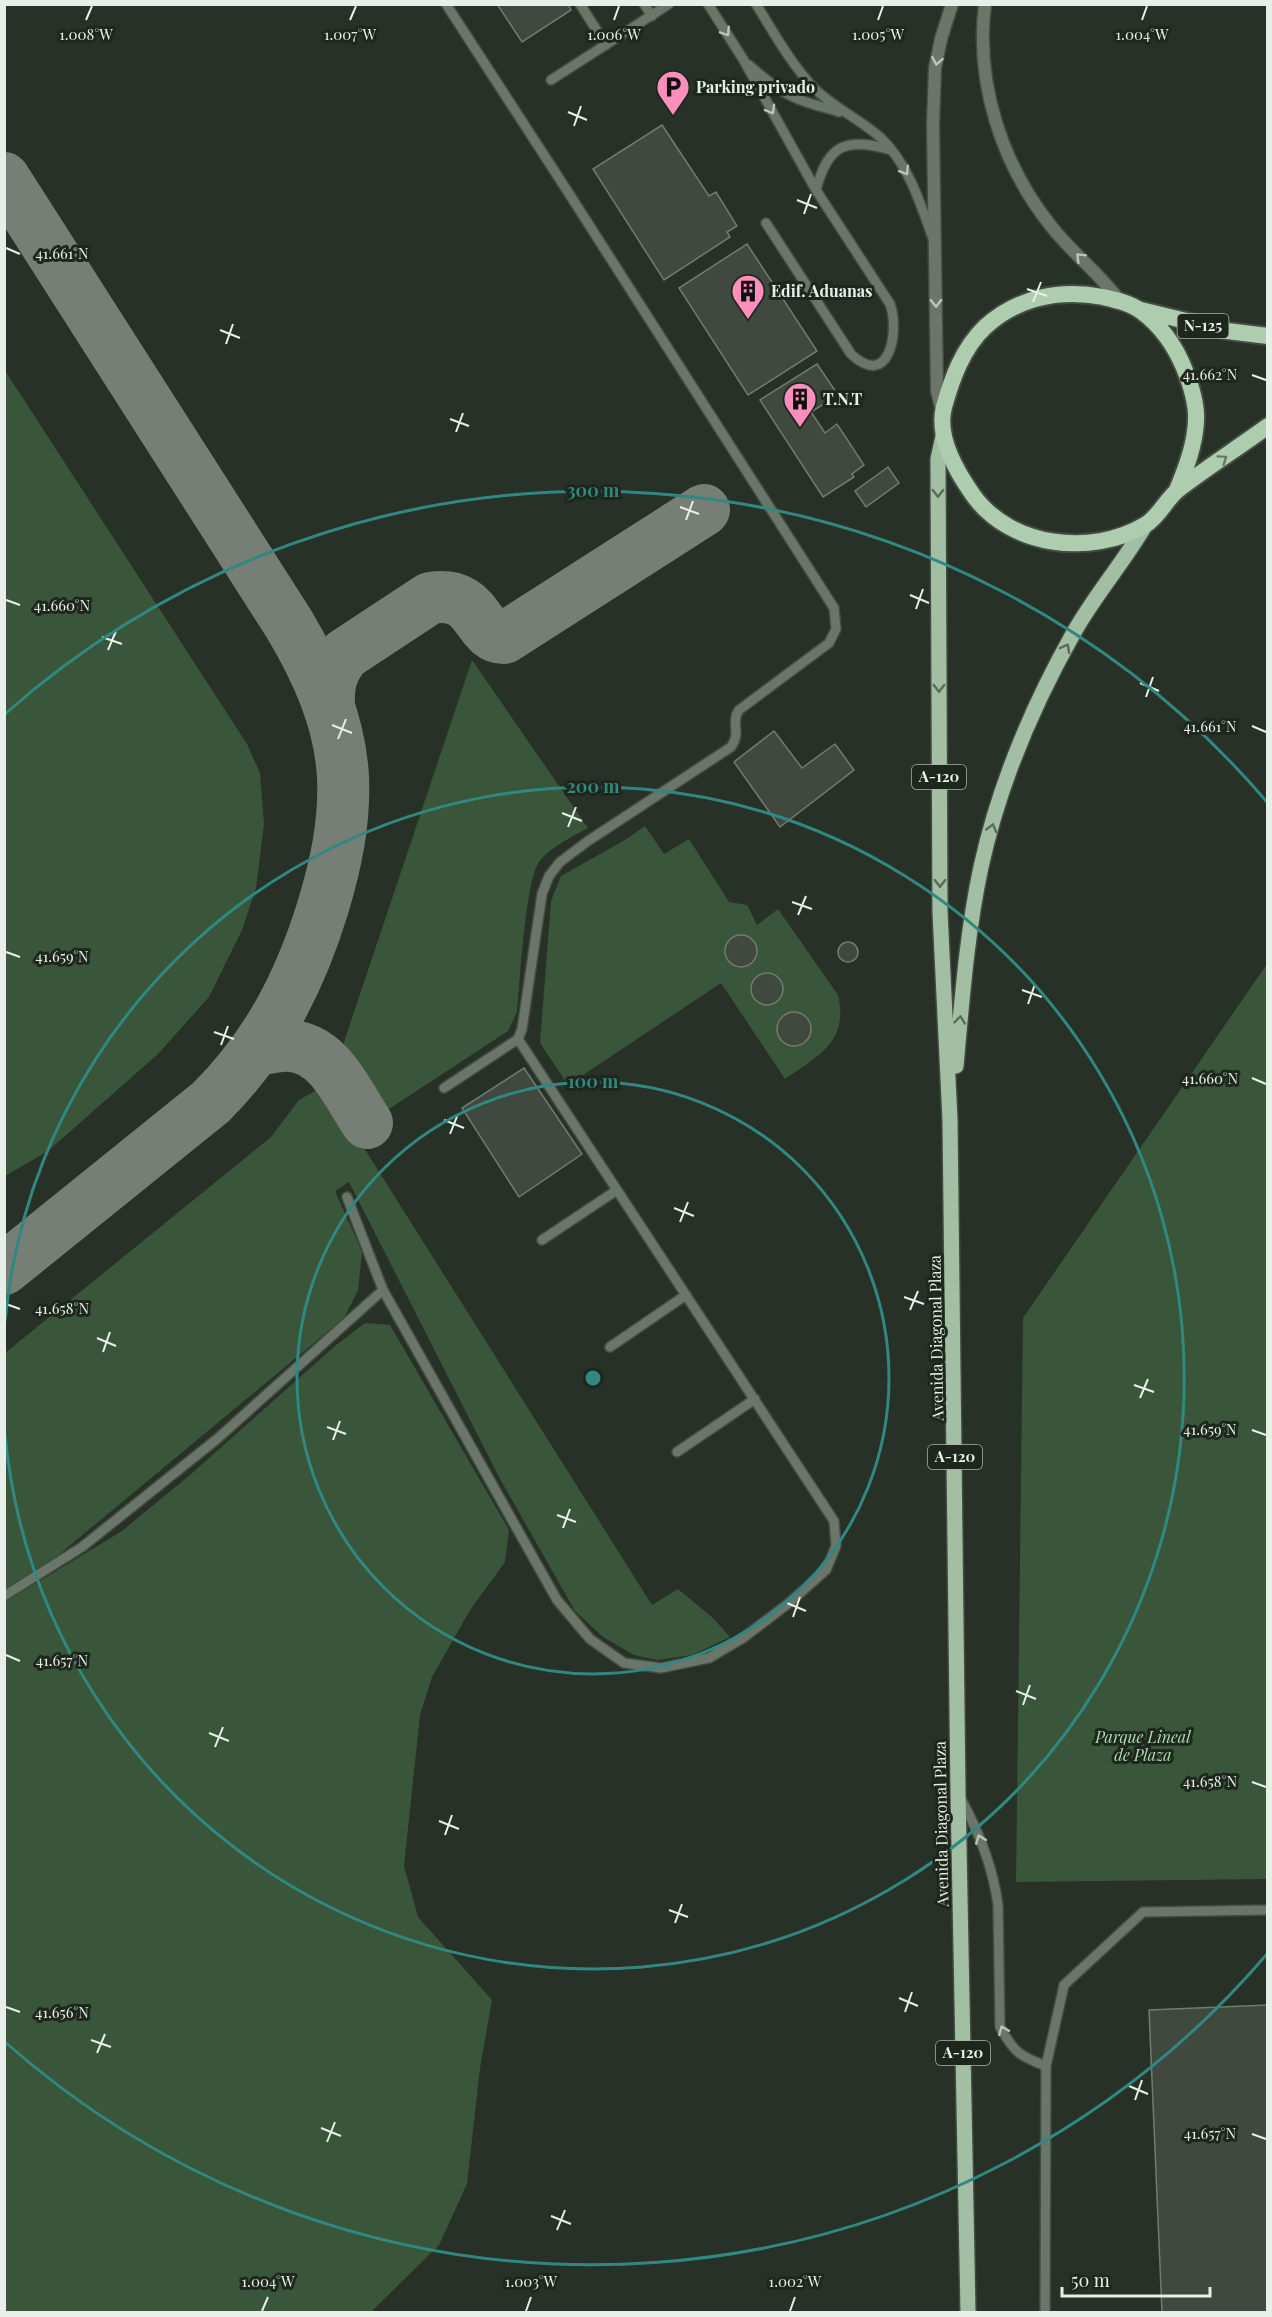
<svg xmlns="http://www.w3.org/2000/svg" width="1272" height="2317" viewBox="0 0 1272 2317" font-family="'Playfair Display',serif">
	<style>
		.green { fill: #39563a }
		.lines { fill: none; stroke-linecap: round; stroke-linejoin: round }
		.taxiway { stroke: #767e76; stroke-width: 52 }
		.building { fill: #3f493f; stroke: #717c71; stroke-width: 1.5 }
		.service-casing { stroke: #424c42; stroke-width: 12 }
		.tertiary-casing { stroke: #424c42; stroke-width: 15 }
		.primary-casing { stroke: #424c42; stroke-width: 18 }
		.trunk-casing { stroke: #424c42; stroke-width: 20 }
		.service { stroke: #697669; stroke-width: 9 }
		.tertiary { stroke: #697669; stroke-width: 12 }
		.primary { stroke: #a3bfa3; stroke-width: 15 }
		.trunk { stroke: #aecdae; stroke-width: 16 }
		.oneway { stroke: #bcc5bc }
		.oneway2 { stroke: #667a66 }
		.oneway3 { stroke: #5a6b5a }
		.ticks { fill: none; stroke: #e8efe8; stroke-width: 2 }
		.ring { fill: none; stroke: #308880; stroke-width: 3 }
		.labels { text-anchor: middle; stroke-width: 6; stroke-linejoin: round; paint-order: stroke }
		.shield { fill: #1e271e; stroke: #abb3ab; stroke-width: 1.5 }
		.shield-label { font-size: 15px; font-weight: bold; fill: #e8efe8 }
		.poi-label { font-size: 16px; font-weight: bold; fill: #e8efe8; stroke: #1e271e; text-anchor: start }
		.street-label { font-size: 16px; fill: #e8efe8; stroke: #1e271e }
		.park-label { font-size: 16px; font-style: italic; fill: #abdfab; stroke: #1e271e }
		.ticks-label { font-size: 15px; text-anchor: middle; fill: #e8efe8; stroke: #1e271e; stroke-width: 6; stroke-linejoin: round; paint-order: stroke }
		.centre { fill: #308880; stroke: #1e271e; stroke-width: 3 }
		.ring-label { font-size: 18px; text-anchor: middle; font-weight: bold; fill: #308880; stroke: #1e271e; stroke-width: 6; stroke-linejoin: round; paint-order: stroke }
	</style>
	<rect width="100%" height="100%" fill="#273127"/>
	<path class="green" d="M 4,369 L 247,744 L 260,773 L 264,824 L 256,888 L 242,930 L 209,997 L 158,1054 L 48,1151 L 5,1176 Z
		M 472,660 L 588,828 C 573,836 549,848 539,862 C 525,883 520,983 517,1012 L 508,1031 L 389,1109 L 379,1105 L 342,1048 Z
		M 645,826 L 664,854 L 689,839 L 729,902 L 747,905 L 757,925 L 778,909 L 838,995 C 849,1042 818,1056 785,1079 L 721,983 L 568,1085 L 540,1043 L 551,901 L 561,876 L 625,840 Z
		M 1267,964 L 1267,1879 L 1016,1882 L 1023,1318 Z
		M 322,1087 L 354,1132 L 652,1605 L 678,1589 L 713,1618 L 730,1637 L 692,1655 L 657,1660 L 634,1655 L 603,1637 L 575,1611 L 499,1477 L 349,1182 L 335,1191 L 362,1252 L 358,1290 L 344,1318 L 56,1557 L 5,1595 L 5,1353 L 271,1137 L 299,1100 Z
		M 365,1323 L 390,1325 L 509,1530 L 505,1562 L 470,1610 L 432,1677 L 420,1715 L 404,1866 L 418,1917 L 492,2000 L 480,2068 L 467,2184 L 439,2245 L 371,2312 L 5,2312 L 5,1602 L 122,1531 L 190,1475 L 335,1346 Z"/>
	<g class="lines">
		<path class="taxiway" d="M 4,178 L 289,624 C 317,671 340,721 343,777 C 345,822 336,864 323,907 C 300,982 267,1046 211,1102 L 4,1269
			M 329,706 C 328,685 331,671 345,654 L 430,598 C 481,589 475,638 504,638 L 704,510
			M 256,1050 C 267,1049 279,1045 289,1046 C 329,1047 348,1095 367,1123"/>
	</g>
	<path class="building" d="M 497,4 L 568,4 L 571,10 L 522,42 Z
		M 662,125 L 709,196 L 716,192 L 737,226 L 727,232 L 730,237 L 664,280 L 593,169 Z
		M 747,244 L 817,351 L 748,395 L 679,288 Z
		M 817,364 L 838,395 L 811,412 L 825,433 L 837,424 L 864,465 L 852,474 L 854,477 L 823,497 L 760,400 Z
		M 888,467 L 899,483 L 866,507 L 855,491 Z
		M 774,731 L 802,768 L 835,744 L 854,770 L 780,827 L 734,762 Z
		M725 951a16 16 0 1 1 32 0a16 16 0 1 1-32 0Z
		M838 952a10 10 0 1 1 20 0a10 10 0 1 1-20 0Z
		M751 989a16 16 0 1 1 32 0a16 16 0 1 1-32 0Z
		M777 1029a17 17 0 1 1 34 0a17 17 0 1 1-34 0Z
		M 524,1068 L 582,1154 L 519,1197 L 462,1108 Z
		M 1268,2005 L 1268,2312 L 1162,2312 L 1149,2010 Z"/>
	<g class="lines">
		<defs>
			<path id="service" d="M 580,4 L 606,45
				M 644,4 L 652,16
				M 708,4 L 743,59 L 816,190 L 890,304 C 900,332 889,390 851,354 L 766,223
				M 756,4 C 774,33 791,64 814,88 C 834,108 860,119 881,138 C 908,164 920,202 932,236
				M 749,65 C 766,80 784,95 806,102 C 817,106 828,108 839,112
				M 551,80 L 669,4
				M 816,190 C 828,144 846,137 891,150
				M 444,1088 L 518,1039 L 522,1029 L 542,894 L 549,876 L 560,862 L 588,841 L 731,747 C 742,732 730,723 739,710 L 829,643 L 836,629 L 834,608 L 568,192 L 446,4
				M 347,1197 L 383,1290 L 557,1600 L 590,1639 L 624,1663 L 661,1668 L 709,1658 L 743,1638 L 789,1603 L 826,1570 L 836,1546 L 834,1521 L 518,1039
				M 542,1240 L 617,1190
				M 610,1347 L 686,1295
				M 677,1452 L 755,1399
				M 4,1596 L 82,1547 L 217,1439 L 383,1290
				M 961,1799 C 979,1832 993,1868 998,1905 L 1000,2027 C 1014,2052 1019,2056 1046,2066
				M 1045,2312 L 1046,2066 L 1064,1985 L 1143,1912 L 1268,1910"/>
			<path id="tertiary" d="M 985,4 C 975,83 1002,165 1051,226 C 1072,253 1099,273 1119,300
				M 942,411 L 937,391 L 933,124 L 935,68 L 941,39 L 952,4"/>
			<path id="primary" d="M 943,436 L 938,459 L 940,912 L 950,1120 L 958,1793 L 968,2312
				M 956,1066 C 962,1000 967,932 981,867 C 999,785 1032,707 1073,634 C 1094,596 1124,562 1146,524"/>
			<path id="trunk" d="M 1141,310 L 1227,331 L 1268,336
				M 1177,490 C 1186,468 1195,445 1196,421 C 1197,403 1191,385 1184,368 C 1175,346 1160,325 1141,311 C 1130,303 1116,300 1103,297 C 1060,289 1018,297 985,327 C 963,348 952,378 944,407 C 936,437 956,471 973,495 C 1010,547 1091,557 1145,525 C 1159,517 1166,499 1179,489 C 1208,467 1239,447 1268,426"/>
		</defs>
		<use href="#service" class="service-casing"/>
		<use href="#tertiary" class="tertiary-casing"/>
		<use href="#primary" class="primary-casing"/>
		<use href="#trunk" class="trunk-casing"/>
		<use href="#service" class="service"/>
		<use href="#tertiary" class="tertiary"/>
		<use href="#primary" class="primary"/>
		<use href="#trunk" class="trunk"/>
	</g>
	<defs><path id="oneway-chevron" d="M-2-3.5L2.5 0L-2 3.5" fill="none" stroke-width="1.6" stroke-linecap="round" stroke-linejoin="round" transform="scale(1.5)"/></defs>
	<g class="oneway">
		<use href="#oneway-chevron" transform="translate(726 32) rotate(57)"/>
		<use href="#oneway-chevron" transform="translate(937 61) rotate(100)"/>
		<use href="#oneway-chevron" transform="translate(771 110) rotate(60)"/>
		<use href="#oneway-chevron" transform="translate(905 171) rotate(58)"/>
		<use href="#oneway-chevron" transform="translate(1080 257) rotate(-135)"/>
		<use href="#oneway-chevron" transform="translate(936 303) rotate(89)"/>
		<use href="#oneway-chevron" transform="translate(980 1839) rotate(-111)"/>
		<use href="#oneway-chevron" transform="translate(1003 2030) rotate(-112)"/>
	</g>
	<use class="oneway2" href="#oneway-chevron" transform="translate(1223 459) rotate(-35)"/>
	<g class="oneway3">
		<use href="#oneway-chevron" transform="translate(938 493) rotate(90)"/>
		<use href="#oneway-chevron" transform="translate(1066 648) rotate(-62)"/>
		<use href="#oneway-chevron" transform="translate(939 688) rotate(90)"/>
		<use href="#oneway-chevron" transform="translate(992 828) rotate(-75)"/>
		<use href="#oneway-chevron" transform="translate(940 883) rotate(90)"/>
		<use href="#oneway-chevron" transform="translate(960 1020) rotate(-84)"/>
	</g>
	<path class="ticks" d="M 86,20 L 92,6M 350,20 L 356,6M 614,20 L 619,6M 878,20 L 883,6M 1142,20 L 1147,6M 568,112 L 587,120M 574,126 L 581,106M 797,200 L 817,208M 804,214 L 811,194M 6,248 L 20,254M 1027,289 L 1047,296M 1033,302 L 1041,282M 220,330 L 240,338M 226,344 L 233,324M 1252,375 L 1266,380M 450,419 L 469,426M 456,432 L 463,413M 680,507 L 699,514M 686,520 L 693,501M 910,595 L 929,603M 6,600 L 20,605M 916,609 L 923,589M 102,637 L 122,644M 108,650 L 116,631M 1140,683 L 1159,691M 1146,697 L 1153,677M 332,725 L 352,733M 1252,726 L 1266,732M 338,739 L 346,719M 562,813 L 582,821M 568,827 L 576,807M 792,902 L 812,909M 798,915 L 806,896M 6,952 L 20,957M 1022,990 L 1042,997M 1028,1004 L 1035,984M 214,1032 L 234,1039M 221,1045 L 228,1026M 1252,1078 L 1266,1084M 444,1120 L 464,1128M 450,1134 L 458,1114M 674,1208 L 694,1216M 680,1222 L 688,1202M 904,1297 L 924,1304M 6,1304 L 20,1309M 910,1310 L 918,1291M 97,1338 L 116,1346M 103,1352 L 110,1332M 1134,1385 L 1154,1392M 1140,1398 L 1148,1379M 327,1427 L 346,1434M 1252,1430 L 1266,1435M 333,1440 L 340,1421M 557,1515 L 576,1522M 563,1528 L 570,1509M 787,1603 L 806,1611M 793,1617 L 800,1597M 6,1655 L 20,1661M 1016,1691 L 1036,1699M 1023,1705 L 1030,1685M 209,1733 L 229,1741M 215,1747 L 223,1727M 1252,1782 L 1266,1787M 439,1821 L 459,1829M 445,1835 L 452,1815M 669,1910 L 688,1917M 675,1923 L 682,1904M 899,1998 L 918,2006M 6,2007 L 20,2012M 905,2012 L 912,1992M 91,2040 L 111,2047M 97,2053 L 105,2034M 1129,2086 L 1148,2094M 1135,2100 L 1142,2080M 321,2128 L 341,2136M 1252,2134 L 1266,2139M 327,2142 L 335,2122M 551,2216 L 571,2224M 557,2230 L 565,2210M 262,2311 L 268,2297M 526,2311 L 531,2297M 790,2311 L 795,2297"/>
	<g class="ring">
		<circle cx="593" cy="1378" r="296"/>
		<path d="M5 1321A591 591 0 1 1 5 1435"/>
		<path d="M1267 1954A887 887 0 0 1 5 2042M5 714A887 887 0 0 1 1267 802"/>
	</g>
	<defs>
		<symbol id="parking-pin" viewBox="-11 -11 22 30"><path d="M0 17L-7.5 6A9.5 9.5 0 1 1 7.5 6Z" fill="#fe8ebc" stroke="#1e271e"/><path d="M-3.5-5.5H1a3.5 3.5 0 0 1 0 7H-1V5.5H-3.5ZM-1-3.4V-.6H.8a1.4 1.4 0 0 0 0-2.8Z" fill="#111"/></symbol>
		<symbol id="building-pin" viewBox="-11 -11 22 30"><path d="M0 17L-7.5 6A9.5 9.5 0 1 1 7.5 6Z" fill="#fe8ebc" stroke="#1e271e"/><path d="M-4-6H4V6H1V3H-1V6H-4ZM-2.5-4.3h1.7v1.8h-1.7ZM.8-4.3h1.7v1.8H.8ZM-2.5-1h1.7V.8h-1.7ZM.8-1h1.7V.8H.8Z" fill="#111"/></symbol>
	</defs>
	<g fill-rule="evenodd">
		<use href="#parking-pin" x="654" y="68" width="38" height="52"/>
		<use href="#building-pin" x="729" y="272" width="38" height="52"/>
		<use href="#building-pin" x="781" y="380" width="38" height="52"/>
	</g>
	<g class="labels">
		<g class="shield">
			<rect x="1177.5" y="314" width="51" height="24" rx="4.5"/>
			<rect x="912" y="765" width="54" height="24" rx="4.5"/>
			<rect x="928" y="1445" width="54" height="24" rx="4.5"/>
			<rect x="936" y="2041" width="54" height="24" rx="4.5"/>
		</g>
		<g class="shield-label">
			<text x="1203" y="331">N-125</text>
			<text x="939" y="782">A-120</text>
			<text x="955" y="1462">A-120</text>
			<text x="963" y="2058">A-120</text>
		</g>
		<g class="poi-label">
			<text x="696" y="93">Parking privado</text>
			<text x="771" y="297">Edif. Aduanas</text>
			<text x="823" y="405">T.N.T</text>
		</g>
		<g class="street-label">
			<text transform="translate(936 1338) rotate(-91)" y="6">Avenida Diagonal Plaza</text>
			<text transform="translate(941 1824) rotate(-91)" y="6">Avenida Diagonal Plaza</text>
		</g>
		<g class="park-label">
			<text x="1143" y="1743">Parque Lineal<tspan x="1143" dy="18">de Plaza</tspan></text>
		</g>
	</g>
	<g class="ticks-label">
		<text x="86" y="40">1.008°W</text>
		<text x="350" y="40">1.007°W</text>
		<text x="614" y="40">1.006°W</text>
		<text x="878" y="40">1.005°W</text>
		<text x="1142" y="40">1.004°W</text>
		<text x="62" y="259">41.661°N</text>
		<text x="1210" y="380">41.662°N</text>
		<text x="62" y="611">41.660°N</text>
		<text x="1210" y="732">41.661°N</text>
		<text x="62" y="962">41.659°N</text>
		<text x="1210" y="1084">41.660°N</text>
		<text x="62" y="1314">41.658°N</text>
		<text x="1210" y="1435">41.659°N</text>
		<text x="62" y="1666">41.657°N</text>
		<text x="1210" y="1787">41.658°N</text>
		<text x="62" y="2018">41.656°N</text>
		<text x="1210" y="2139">41.657°N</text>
		<text x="268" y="2287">1.004°W</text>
		<text x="531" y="2287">1.003°W</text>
		<text x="795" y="2287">1.002°W</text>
	</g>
	<circle cx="593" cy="1378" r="9" class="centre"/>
	<g class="ring-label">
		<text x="593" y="497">300 m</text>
		<text x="593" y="793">200 m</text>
		<text x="593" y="1088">100 m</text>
	</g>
	<rect width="1272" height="2317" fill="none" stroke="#e8efe8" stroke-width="12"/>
	<path d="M1062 2287v9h148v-9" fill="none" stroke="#e8efe8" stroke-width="3"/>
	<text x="1071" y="2287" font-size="18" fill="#e8efe8" stroke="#1e271e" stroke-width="4.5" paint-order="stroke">50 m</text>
</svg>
